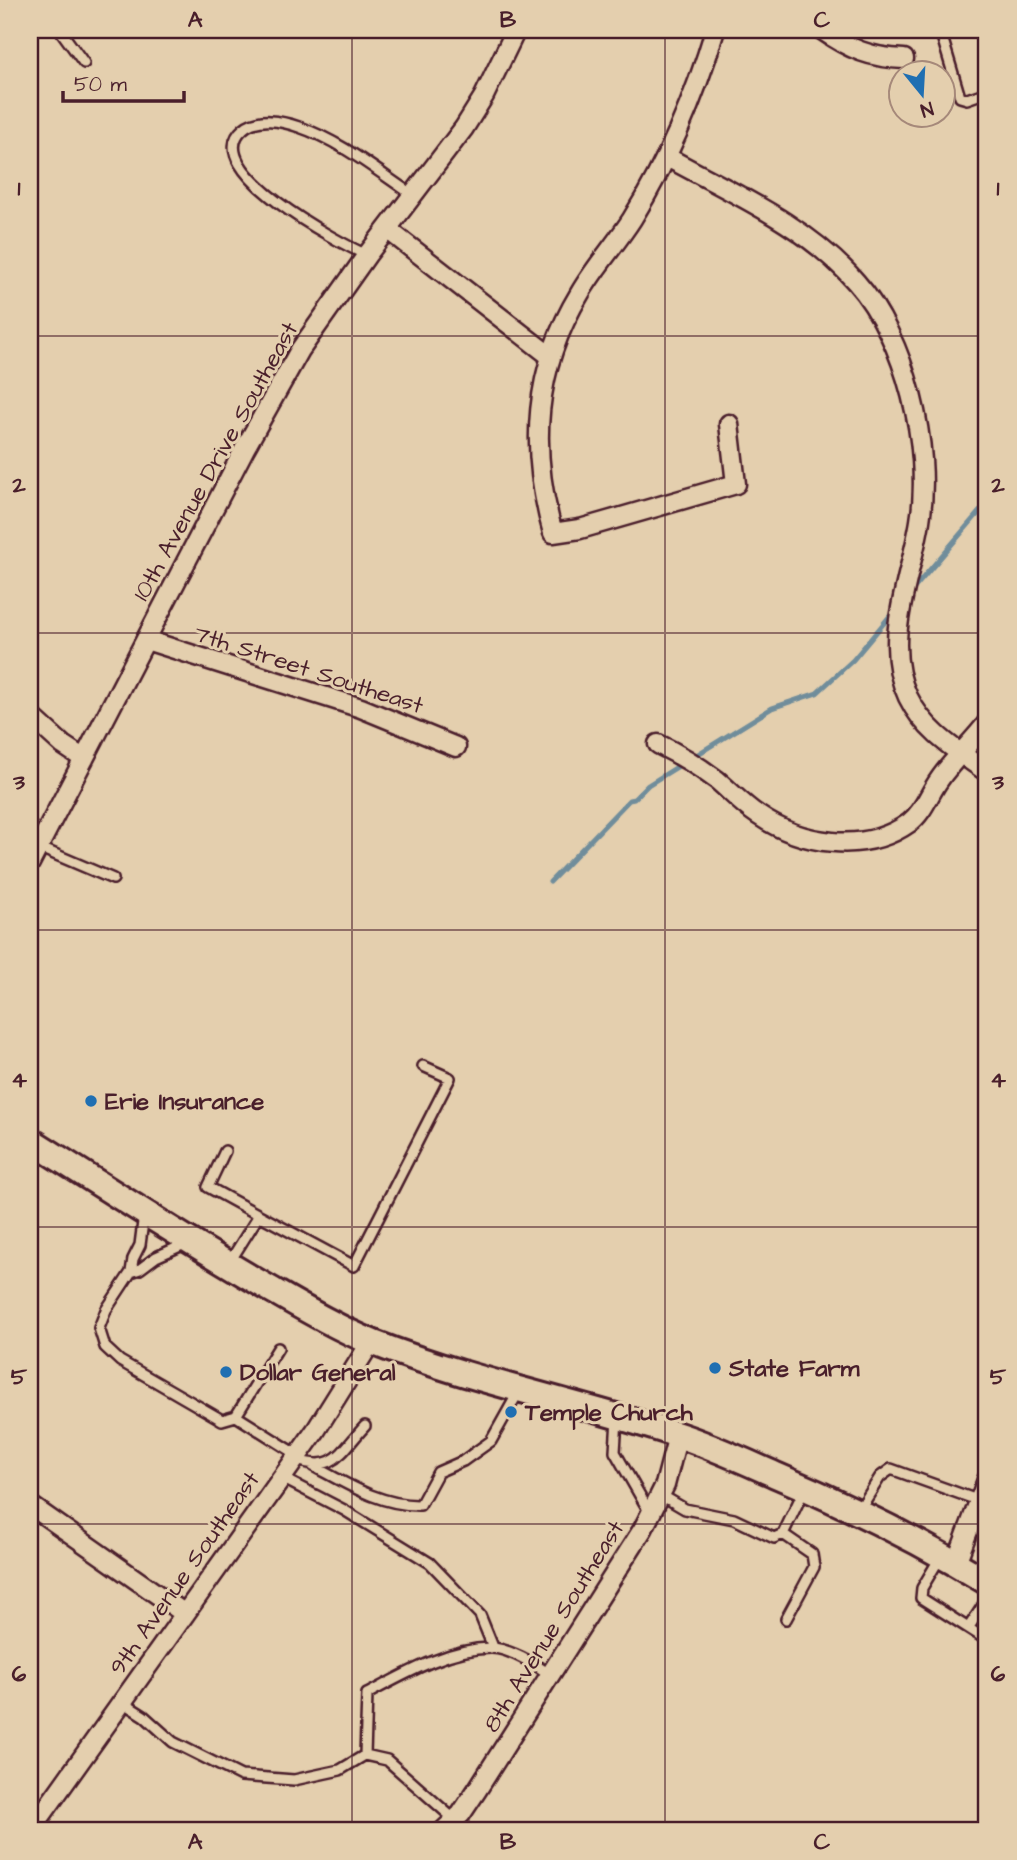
<svg xmlns="http://www.w3.org/2000/svg" width="1017" height="1860" viewBox="0 0 1017 1860" font-family="'Architects Daughter',sans-serif">
	<style>
		.lines { fill: none; stroke-linecap: round; stroke-linejoin: round }
		.stream { stroke: #6f8d9b; stroke-width: 5 }
		.service-casing { stroke: #4a1f2b; stroke-width: 14 }
		.minor-casing { stroke: #4a1f2b; stroke-width: 23 }
		.secondary-casing { stroke: #4a1f2b; stroke-width: 30 }
		.service { stroke: #e4cfae; stroke-width: 9 }
		.minor { stroke: #e4cfae; stroke-width: 18 }
		.secondary { stroke: #e4cfae; stroke-width: 24 }
		.grid { fill: none; stroke: #4a1f2b; stroke-width: 2; stroke-opacity: 0.55 }
		.poi-dot { fill: #1f6fb2; stroke: #e4cfae; stroke-width: 2.5 }
		.labels { text-anchor: middle; stroke-width: 6; stroke-linejoin: round; paint-order: stroke }
		.street-label { font-size: 24px; fill: #4a1f2b; stroke: #e4cfae }
		.poi-label { font-size: 24px; font-weight: bold; fill: #4a1f2b; stroke: #e4cfae; text-anchor: start }
		.neatline { fill: none; stroke: #4a1f2b; stroke-width: 2.5 }
		.grid-label { font-size: 23px; text-anchor: middle; font-weight: bold; fill: #4a1f2b }
	</style>
	<rect width="100%" height="100%" fill="#e4cfae"/>
	<filter id="ink" filterUnits="userSpaceOnUse"><feTurbulence type="fractalNoise" baseFrequency=".0143" numOctaves="2"/><feDisplacementMap in="SourceGraphic" scale="14" xChannelSelector="R" yChannelSelector="G"/><feConvolveMatrix kernelMatrix="1 2 1 2 8 2 1 2 1" color-interpolation-filters="sRGB"/></filter>
	<g filter="url(#ink)">
		<g class="lines">
			<path class="stream" d="M 910,593 L 987,503
				M 550,882 L 629,800 L 634,799 L 648,785 L 772,708 L 817,693 L 853,660 L 894,611"/>
			<defs>
				<path id="service" d="M 60,30 L 84,63
					M 940,30 L 960,97 L 967,99 L 987,92
					M 367,255 C 339,243 198,168 243,129 C 257,116 282,121 299,127 C 341,141 377,171 413,195
					M 38,847 L 113,879
					M 225,1151 L 208,1187 L 259,1215
					M 144,1214 L 140,1245 L 133,1259 L 131,1272 L 140,1269 L 156,1257 L 187,1243
					M 229,1263 L 259,1215 L 354,1266 L 450,1078 L 423,1066
					M 131,1272 L 106,1310 L 99,1328 L 105,1347 L 120,1361 L 222,1420 L 236,1416
					M 278,1348 L 236,1416 L 298,1455
					M 617,1418 L 615,1452 L 650,1513
					M 295,1459 C 334,1474 340,1453 365,1426
					M 313,1466 C 347,1484 381,1506 420,1505 L 438,1472 L 463,1461 L 491,1441 L 519,1391
					M 282,1478 L 344,1510 L 430,1563 L 480,1615 L 493,1647
					M 661,1495 L 685,1509 L 734,1519 L 774,1538 L 783,1534 L 805,1488
					M 860,1509 L 880,1477 L 891,1469 L 980,1501
					M 783,1534 L 812,1554 L 814,1567 L 786,1619
					M 941,1556 L 922,1588 L 921,1598 L 987,1640
					M 969,1627 L 987,1599
					M 122,1702 L 144,1716 L 173,1742 L 241,1776 L 294,1780 L 340,1770 L 365,1755 L 387,1760 L 455,1820
					M 365,1755 L 367,1694 C 405,1674 447,1649 490,1648 C 507,1647 537,1665 550,1675"/>
				<path id="minor" d="M 715,30 C 695,97 669,159 632,219 C 616,244 595,267 580,293 C 534,369 529,448 553,533 L 580,529 L 736,484 L 729,424
					M 822,30 C 849,49 871,58 904,59
					M 667,157 C 732,193 807,225 856,282 C 906,338 932,448 920,521 C 911,578 881,641 908,697 C 925,732 956,750 987,772
					M 387,229 L 550,356
					M 146,640 L 361,708 L 456,747
					M 30,715 L 63,745 L 84,759
					M 658,744 C 679,754 698,766 717,780 C 731,792 743,805 758,815 C 800,844 864,855 909,823 C 923,813 929,794 939,780 C 953,759 972,743 987,723
					M 30,863 L 245,448 L 300,350 L 367,255 L 464,128 L 484,96 L 516,30
					M 30,1505 L 185,1614
					M 956,1563 L 987,1480
					M 31,1830 L 316,1430 L 371,1342
					M 444,1830 L 461,1814 L 477,1790 L 643,1529 L 665,1485 L 678,1435"/>
				<path id="secondary" d="M 30,1140 C 108,1189 185,1240 265,1286 C 300,1306 337,1328 374,1343 C 471,1381 575,1401 675,1434 C 710,1445 744,1461 778,1476 C 851,1507 920,1541 987,1582"/>
			</defs>
			<use href="#service" class="service-casing"/>
			<use href="#minor" class="minor-casing"/>
			<use href="#secondary" class="secondary-casing"/>
			<use href="#service" class="service"/>
			<use href="#minor" class="minor"/>
			<use href="#secondary" class="secondary"/>
		</g>
	</g>
	<path class="grid" d="M 352,30 L 352,1830M 665,30 L 665,1830M 30,336 L 987,336M 30,633 L 987,633M 30,930 L 987,930M 30,1227 L 987,1227M 30,1524 L 987,1524"/>
	<g class="poi-dot">
		<circle cx="91" cy="1101" r="7"/>
		<circle cx="715" cy="1368" r="7"/>
		<circle cx="226" cy="1372" r="7"/>
		<circle cx="511" cy="1412" r="7"/>
	</g>
	<g class="labels">
		<g class="street-label">
			<text transform="translate(215 461) rotate(-61)" y="8">10th Avenue Drive Southeast</text>
			<text transform="translate(309 669) rotate(18)" y="8">7th Street Southeast</text>
			<text transform="translate(184 1573) rotate(-55)" y="8">9th Avenue Southeast</text>
			<text transform="translate(553 1626) rotate(-58)" y="8">8th Avenue Southeast</text>
		</g>
		<g class="poi-label">
			<text x="105" y="1109">Erie Insurance</text>
			<text x="729" y="1376">State Farm</text>
			<text x="240" y="1380">Dollar General</text>
			<text x="525" y="1420">Temple Church</text>
		</g>
	</g>
	<rect width="1017" height="1860" fill="none" stroke="#e4cfae" stroke-width="77"/>
	<g transform="translate(922 94) rotate(162)"><circle r="33" fill="#e4cfae" stroke="#a6897a" stroke-width="2"/>
	<path d="M0-5L12 26L0 18L-12 26Z" fill="#1f6fb2"/>
	<text y="-10" font-size="19" font-weight="bold" text-anchor="middle" fill="#4a1f2b">N</text>
	</g>
	<path d="M63 91v10h121v-10" fill="none" stroke="#4a1f2b" stroke-width="3.5"/>
	<text x="74" y="91" font-size="21" fill="#4a1f2b" stroke="#e4cfae" stroke-width="5" paint-order="stroke">50 m</text>
	<rect x="38" y="38" width="940" height="1784" class="neatline"/>
	<g class="grid-label">
		<text x="195" y="27">A</text>
		<text x="508" y="27">B</text>
		<text x="822" y="27">C</text>
		<text x="19" y="195">1</text>
		<text x="998" y="195">1</text>
		<text x="19" y="492">2</text>
		<text x="998" y="492">2</text>
		<text x="19" y="789">3</text>
		<text x="998" y="789">3</text>
		<text x="19" y="1087">4</text>
		<text x="998" y="1087">4</text>
		<text x="19" y="1384">5</text>
		<text x="998" y="1384">5</text>
		<text x="19" y="1681">6</text>
		<text x="998" y="1681">6</text>
		<text x="195" y="1849">A</text>
		<text x="508" y="1849">B</text>
		<text x="822" y="1849">C</text>
	</g>
</svg>
